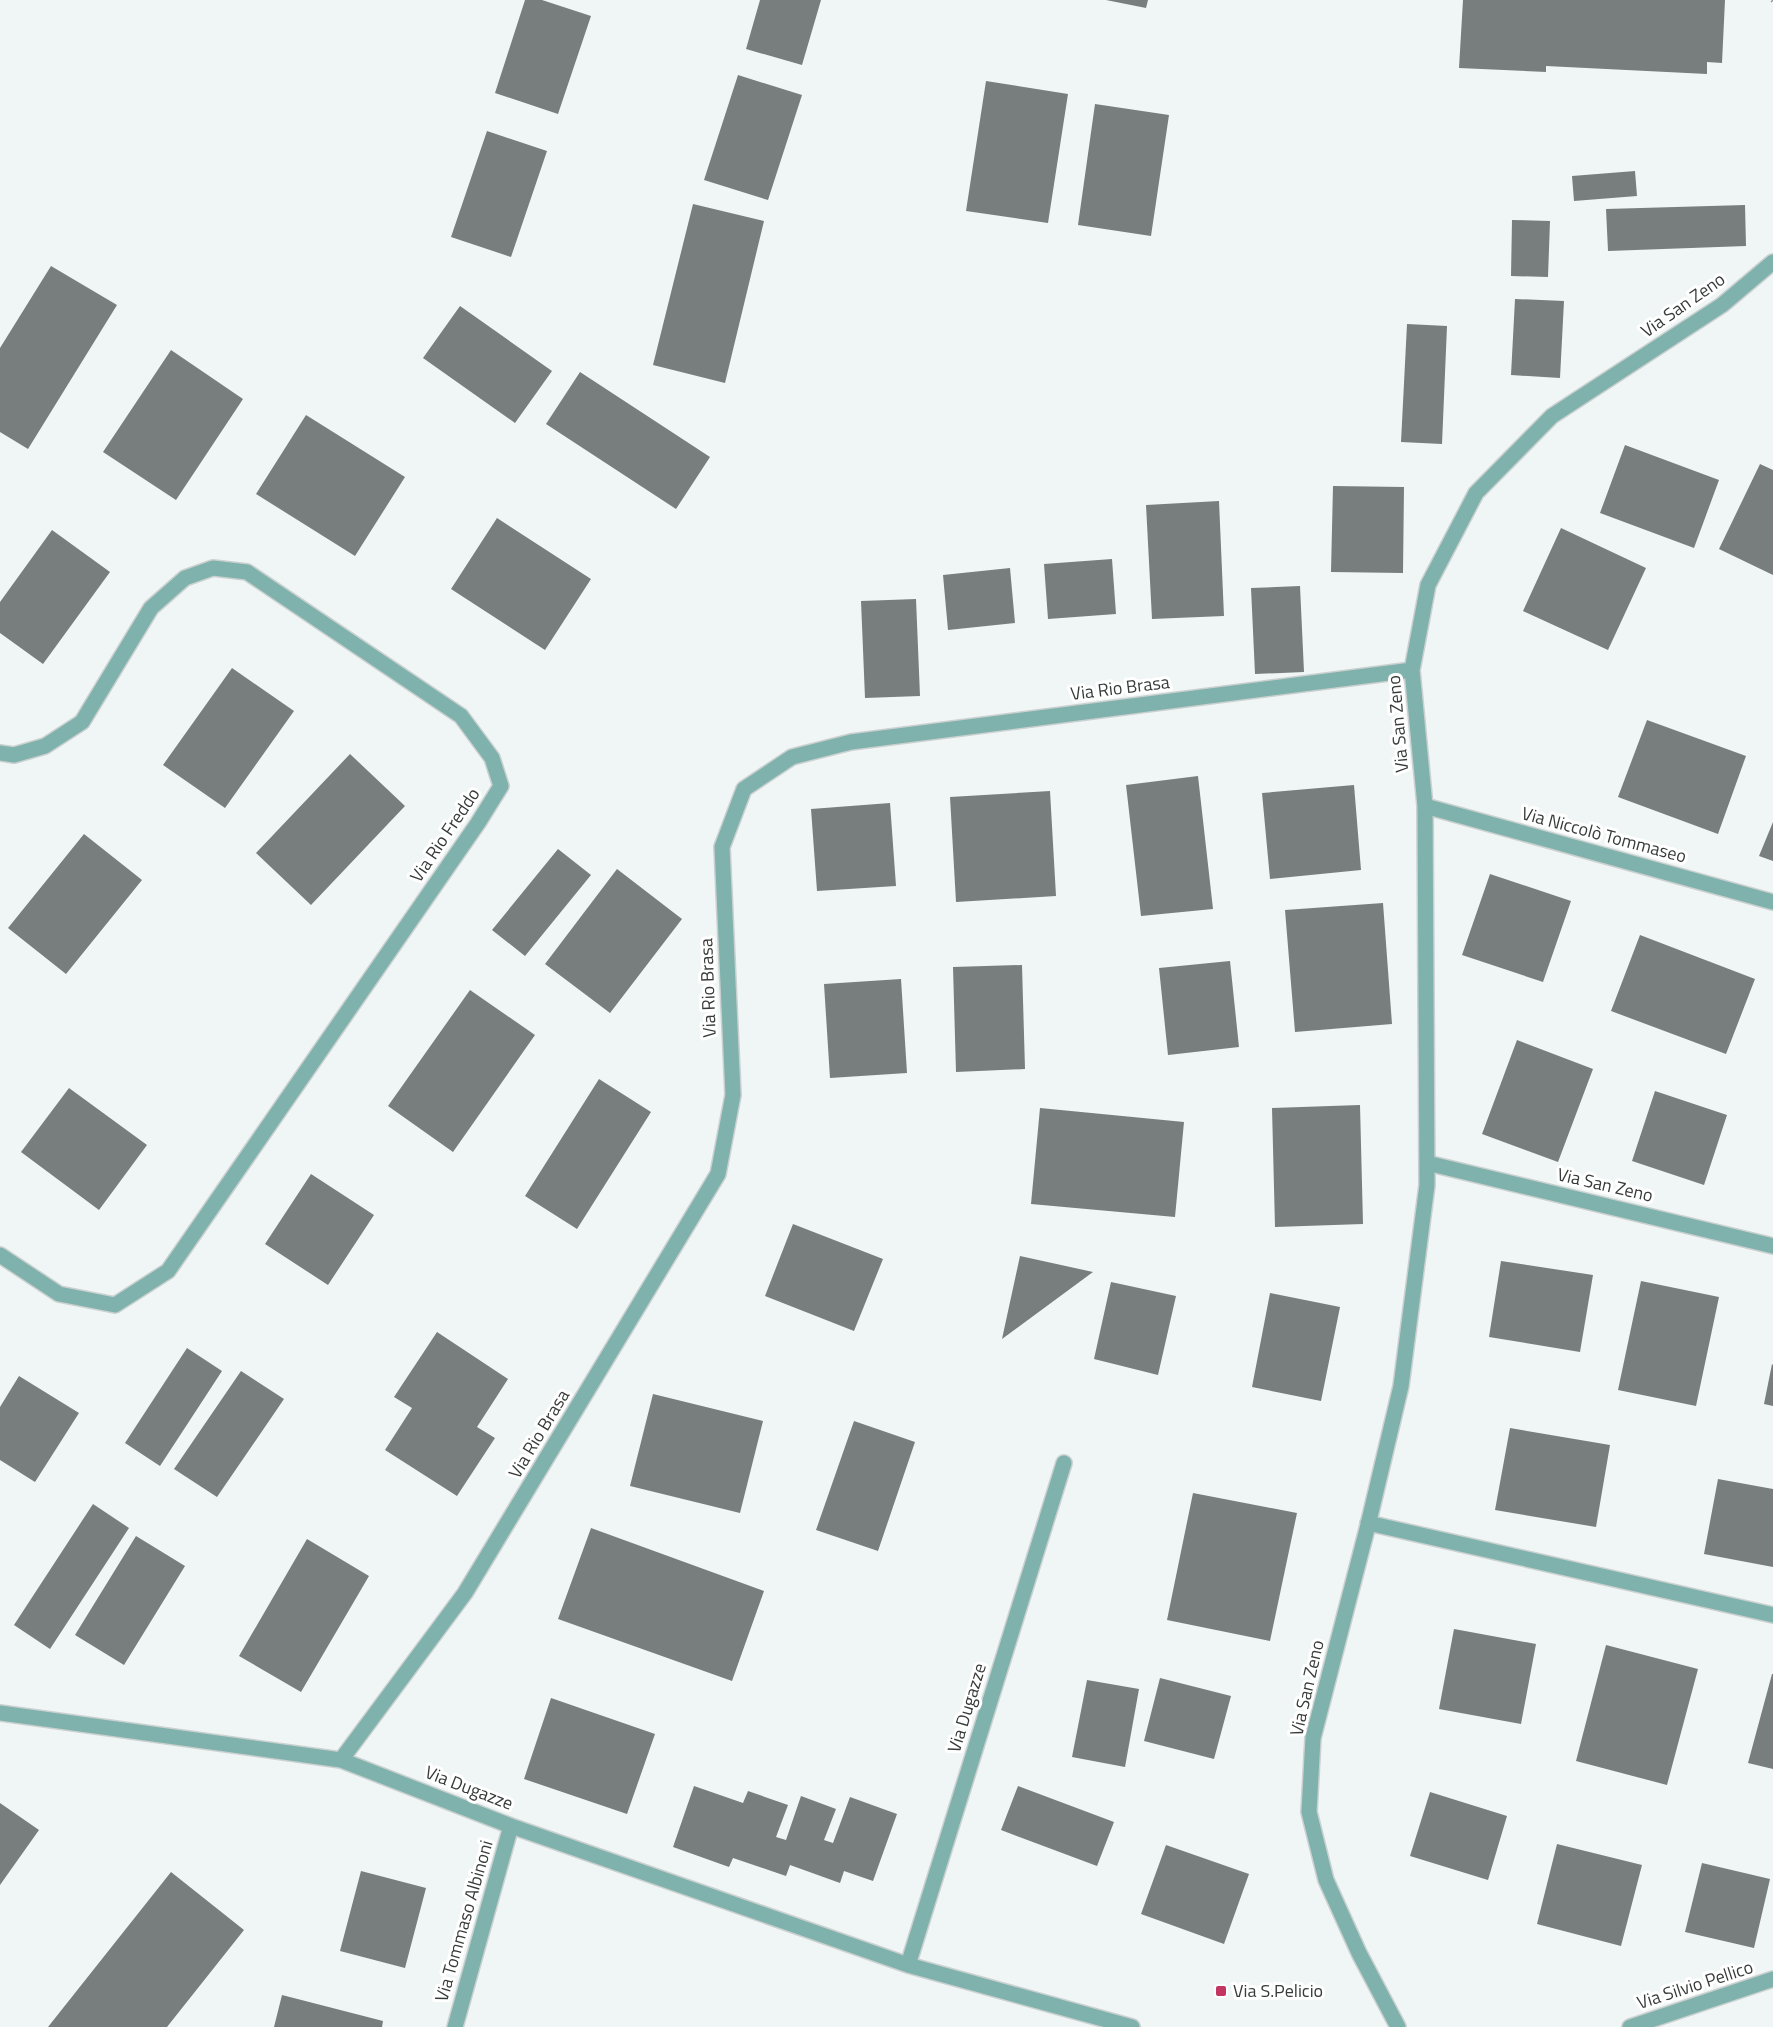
<svg xmlns="http://www.w3.org/2000/svg" width="1773" height="2027" viewBox="0 0 1773 2027" font-family="'Titillium Web',sans-serif">
	<style>
		.building { fill: #787e7d }
		.lines { fill: none; stroke-linecap: round; stroke-linejoin: round }
		.street-casing { stroke: #cbd1d0; stroke-width: 18 }
		.path { stroke: #919594; stroke-width: 4; stroke-dasharray: 4.5 3; stroke-linecap: butt }
		.street { stroke: #7fb2ac; stroke-width: 15 }
		.poi-dot { fill: #c43662; stroke: #fff; stroke-width: 2 }
		.labels { text-anchor: middle; stroke-width: 6; stroke-linejoin: round; paint-order: stroke }
		.street-label { font-size: 18px; fill: #393b3b; stroke: #fff }
		.poi-label { font-size: 18px; fill: #393b3b; stroke: #fff; text-anchor: start }
	</style>
	<rect width="100%" height="100%" fill="#f0f6f5"/>
	<path class="building" d="M 525,0 L 542,0 L 591,16 L 558,114 L 495,93 Z
		M 760,0 L 821,0 L 802,65 L 746,49 Z
		M 1106,0 L 1148,0 L 1146,8 Z
		M 1463,0 L 1725,0 L 1722,63 L 1707,62 L 1707,74 L 1546,66 L 1546,72 L 1459,68 Z
		M 738,75 L 802,95 L 768,200 L 704,180 Z
		M 986,81 L 1068,94 L 1048,223 L 966,211 Z
		M 1095,104 L 1169,115 L 1151,236 L 1078,225 Z
		M 487,131 L 547,151 L 511,257 L 451,237 Z
		M 1635,171 L 1637,196 L 1574,201 L 1572,176 Z
		M 693,204 L 764,221 L 725,383 L 653,365 Z
		M 1745,205 L 1746,246 L 1608,251 L 1606,209 Z
		M 1512,220 L 1550,221 L 1548,277 L 1511,276 Z
		M 51,266 L 117,305 L 28,449 L 0,432 L 0,348 Z
		M 1515,299 L 1564,301 L 1560,378 L 1511,375 Z
		M 460,306 L 552,371 L 515,423 L 423,358 Z
		M 1407,324 L 1447,326 L 1442,444 L 1401,442 Z
		M 171,350 L 243,399 L 176,500 L 103,452 Z
		M 580,372 L 710,457 L 676,509 L 546,424 Z
		M 306,415 L 405,477 L 355,556 L 256,494 Z
		M 1625,445 L 1719,480 L 1694,548 L 1600,513 Z
		M 1760,464 L 1773,470 L 1773,575 L 1719,549 Z
		M 1333,486 L 1404,487 L 1403,573 L 1331,572 Z
		M 1219,501 L 1224,616 L 1152,619 L 1146,505 Z
		M 497,518 L 591,579 L 545,650 L 451,589 Z
		M 1561,528 L 1646,568 L 1608,650 L 1523,611 Z
		M 52,530 L 110,572 L 43,664 L 0,633 L 0,602 Z
		M 1112,559 L 1116,614 L 1048,619 L 1044,564 Z
		M 1010,568 L 1015,623 L 948,630 L 943,575 Z
		M 1300,586 L 1304,672 L 1255,674 L 1251,588 Z
		M 916,599 L 920,696 L 865,698 L 861,601 Z
		M 232,668 L 294,711 L 225,808 L 163,765 Z
		M 1647,720 L 1746,756 L 1718,834 L 1618,797 Z
		M 350,754 L 405,806 L 311,905 L 256,853 Z
		M 1198,776 L 1213,909 L 1141,916 L 1126,785 Z
		M 1354,785 L 1361,870 L 1270,879 L 1262,793 Z
		M 1050,791 L 1056,896 L 956,902 L 950,797 Z
		M 890,803 L 896,886 L 817,891 L 811,809 Z
		M 1773,822 L 1773,861 L 1759,856 Z
		M 84,834 L 142,880 L 66,974 L 8,928 Z
		M 558,849 L 591,875 L 525,956 L 492,930 Z
		M 617,869 L 682,919 L 610,1013 L 545,964 Z
		M 1490,874 L 1571,901 L 1543,982 L 1462,955 Z
		M 1383,903 L 1392,1024 L 1295,1032 L 1285,910 Z
		M 1640,935 L 1755,979 L 1726,1054 L 1611,1011 Z
		M 1230,961 L 1239,1047 L 1168,1055 L 1159,968 Z
		M 1022,965 L 1025,1069 L 956,1072 L 953,967 Z
		M 901,979 L 907,1073 L 830,1078 L 824,984 Z
		M 470,990 L 535,1035 L 453,1152 L 388,1106 Z
		M 1517,1040 L 1593,1069 L 1558,1162 L 1482,1134 Z
		M 599,1079 L 651,1112 L 577,1229 L 525,1196 Z
		M 69,1088 L 147,1145 L 99,1210 L 21,1152 Z
		M 1655,1091 L 1727,1115 L 1704,1185 L 1632,1161 Z
		M 1360,1105 L 1363,1224 L 1275,1227 L 1272,1108 Z
		M 1040,1108 L 1184,1122 L 1175,1217 L 1031,1204 Z
		M 311,1174 L 374,1215 L 328,1285 L 265,1244 Z
		M 793,1224 L 883,1259 L 854,1331 L 765,1296 Z
		M 1020,1256 L 1093,1272 L 1002,1339 Z
		M 1501,1261 L 1593,1275 L 1580,1352 L 1489,1337 Z
		M 1641,1281 L 1719,1297 L 1696,1406 L 1618,1390 Z
		M 1111,1282 L 1176,1296 L 1158,1375 L 1094,1359 Z
		M 1270,1293 L 1340,1307 L 1321,1401 L 1252,1387 Z
		M 437,1332 L 508,1379 L 477,1427 L 495,1438 L 457,1496 L 385,1450 L 412,1408 L 394,1397 Z
		M 187,1348 L 222,1371 L 160,1466 L 125,1443 Z
		M 1772,1364 L 1773,1365 L 1773,1406 L 1764,1404 Z
		M 241,1371 L 284,1399 L 217,1497 L 174,1469 Z
		M 19,1376 L 79,1413 L 35,1482 L 0,1460 L 0,1407 Z
		M 653,1394 L 763,1421 L 740,1513 L 630,1486 Z
		M 854,1421 L 915,1442 L 878,1551 L 816,1530 Z
		M 1510,1428 L 1610,1445 L 1596,1527 L 1495,1510 Z
		M 1718,1479 L 1773,1489 L 1773,1567 L 1704,1554 Z
		M 1193,1493 L 1297,1513 L 1270,1641 L 1167,1620 Z
		M 93,1504 L 129,1528 L 50,1649 L 14,1625 Z
		M 591,1528 L 764,1591 L 732,1681 L 558,1619 Z
		M 136,1536 L 185,1566 L 124,1665 L 75,1635 Z
		M 307,1539 L 369,1576 L 301,1692 L 239,1656 Z
		M 1454,1629 L 1536,1644 L 1521,1724 L 1439,1709 Z
		M 1606,1645 L 1698,1669 L 1667,1785 L 1576,1761 Z
		M 1772,1674 L 1773,1674 L 1773,1769 L 1748,1763 Z
		M 1160,1678 L 1231,1696 L 1214,1759 L 1144,1741 Z
		M 1087,1680 L 1139,1689 L 1125,1767 L 1072,1757 Z
		M 551,1698 L 655,1734 L 627,1814 L 524,1779 Z
		M 694,1786 L 743,1803 L 748,1791 L 788,1805 L 776,1837 L 786,1840 L 801,1796 L 836,1809 L 824,1840 L 833,1843 L 850,1797 L 897,1814 L 873,1881 L 844,1871 L 840,1883 L 790,1865 L 786,1876 L 733,1858 L 729,1867 L 673,1847 Z
		M 1018,1786 L 1114,1822 L 1097,1866 L 1001,1830 Z
		M 1430,1792 L 1507,1816 L 1488,1880 L 1410,1856 Z
		M 0,1803 L 39,1830 L 0,1885 Z
		M 1557,1844 L 1642,1865 L 1621,1946 L 1537,1924 Z
		M 1166,1845 L 1249,1874 L 1224,1944 L 1141,1914 Z
		M 1702,1863 L 1770,1879 L 1754,1948 L 1685,1932 Z
		M 361,1871 L 426,1888 L 405,1968 L 340,1951 Z
		M 171,1872 L 244,1930 L 167,2027 L 48,2027 Z
		M 282,1995 L 383,2021 L 382,2027 L 274,2027 Z"/>
	<g class="lines">
		<defs>
			<path id="street" d="M 0,753 L 14,755 L 45,746 L 82,722 L 151,608 L 185,578 L 213,568 L 247,572 L 461,716 L 492,758 L 501,786 L 478,823 L 168,1271 L 115,1305 L 59,1294 L 0,1255
				M 1425,806 L 1773,902
				M 1427,1163 L 1773,1246
				M 1368,1523 L 1773,1615
				M 0,1713 L 341,1760 L 511,1826 L 908,1965 L 1132,2027
				M 341,1760 L 465,1593 L 718,1174 L 733,1095 L 722,847 L 744,789 L 792,757 L 851,742 L 1412,670
				M 908,1965 L 1064,1463
				M 455,2027 L 511,1826
				M 1398,2027 L 1359,1953 L 1326,1880 L 1309,1812 L 1313,1738 L 1368,1525 L 1401,1386 L 1427,1185 L 1425,806 L 1412,670 L 1428,585 L 1476,493 L 1552,416 L 1722,305 L 1773,262
				M 1630,2027 L 1773,1979"/>
		</defs>
		<use href="#street" class="street-casing"/>
		<path class="path" d="M 1772,0 L 1773,1"/>
		<use href="#street" class="street"/>
	</g>
	<rect class="poi-dot" x="1215" y="1985" width="12" height="12" rx="3"/>
	<g class="labels">
		<g class="street-label">
			<text transform="translate(1683 305) rotate(-35)" y="6">Via San Zeno</text>
			<text transform="translate(1120 688) rotate(-7)" y="6">Via Rio Brasa</text>
			<text transform="translate(1398 724) rotate(-95)" y="6">Via San Zeno</text>
			<text transform="translate(445 835) rotate(-56)" y="6">Via Rio Freddo</text>
			<text transform="translate(1604 835) rotate(15)" y="6">Via Niccolò Tommaseo</text>
			<text transform="translate(708 988) rotate(-92)" y="6">Via Rio Brasa</text>
			<text transform="translate(1605 1185) rotate(13)" y="6">Via San Zeno</text>
			<text transform="translate(539 1434) rotate(-59)" y="6">Via Rio Brasa</text>
			<text transform="translate(1307 1688) rotate(-77)" y="6">Via San Zeno</text>
			<text transform="translate(967 1708) rotate(-73)" y="6">Via Dugazze</text>
			<text transform="translate(469 1788) rotate(21)" y="6">Via Dugazze</text>
			<text transform="translate(464 1921) rotate(-74)" y="6">Via Tommaso Albinoni</text>
			<text transform="translate(1695 1985) rotate(-18)" y="6">Via Silvio Pellico</text>
		</g>
		<g class="poi-label">
			<text x="1233" y="1997">Via S.Pelicio</text>
		</g>
	</g>
</svg>
